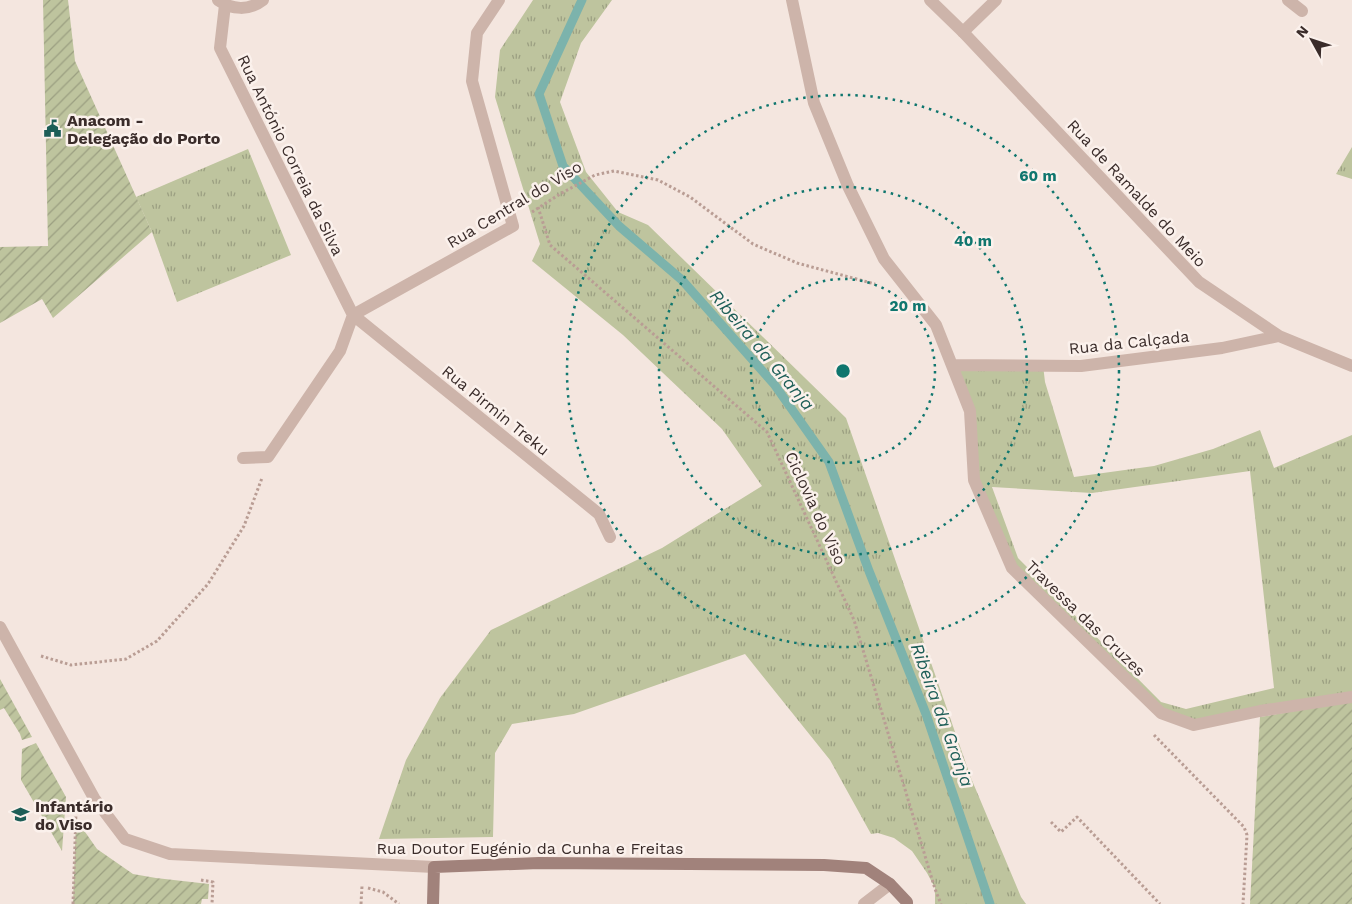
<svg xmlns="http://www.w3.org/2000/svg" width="1352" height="904" viewBox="0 0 1352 904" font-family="'Work Sans',sans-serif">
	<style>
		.grass { fill: url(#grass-tufts); fill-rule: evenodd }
		.garden { fill: url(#garden-furrows) }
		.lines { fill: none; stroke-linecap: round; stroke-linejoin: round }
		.stream { stroke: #7cb3ac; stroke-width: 9 }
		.path { stroke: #b99d94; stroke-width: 3; stroke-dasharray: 2.5 2.5; stroke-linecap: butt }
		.lane { stroke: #cdb4aa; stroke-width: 12 }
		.street { stroke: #cdb4aa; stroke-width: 12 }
		.secondary { stroke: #a1827b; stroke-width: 12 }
		.ring { fill: none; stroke: #0f766e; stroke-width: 2.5; stroke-dasharray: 2.5 5 }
		.labels { text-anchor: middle; stroke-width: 5; stroke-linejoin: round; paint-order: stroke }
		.poi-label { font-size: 16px; font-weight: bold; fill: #3a2c2a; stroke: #fbf1ec; text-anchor: start }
		.street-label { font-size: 16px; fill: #3a2c2a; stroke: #fbf1ec }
		.water-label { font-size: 18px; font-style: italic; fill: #1d5e57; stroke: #fbf1ec }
		.centre { fill: #0f766e; stroke: #fbf1ec; stroke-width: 2.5 }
		.ring-label { font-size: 15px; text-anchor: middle; font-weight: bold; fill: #0f766e; stroke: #fbf1ec; stroke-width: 5; stroke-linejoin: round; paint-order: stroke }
	</style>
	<defs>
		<pattern id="grass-tufts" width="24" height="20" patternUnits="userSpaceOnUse" patternTransform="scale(1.25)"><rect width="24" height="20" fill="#bec49e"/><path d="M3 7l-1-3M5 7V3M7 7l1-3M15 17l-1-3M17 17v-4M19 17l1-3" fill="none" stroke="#9b9f81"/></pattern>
		<pattern id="garden-furrows" width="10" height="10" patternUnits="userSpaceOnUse" patternTransform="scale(1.25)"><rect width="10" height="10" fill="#bec49e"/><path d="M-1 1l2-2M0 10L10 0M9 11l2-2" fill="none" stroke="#9b9f81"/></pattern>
	</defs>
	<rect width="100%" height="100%" fill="#f4e6df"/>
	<path class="grass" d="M 533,0 L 612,0 L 581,43 L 560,102 L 586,172 L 618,212 L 648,225 L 846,418 L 971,778 L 1021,897 L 1026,904 L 935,904 L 935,888 L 927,873 L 912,851 L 894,838 L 878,833 L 871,834 L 830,760 L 745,654 L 574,714 L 512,724 L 495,753 L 493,837 L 379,839 L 406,760 L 440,698 L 491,630 L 662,548 L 762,486 L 722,429 L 623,335 L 532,261 L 540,244 L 495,97 L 500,50 Z
		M 1352,147 L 1352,179 L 1336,174 Z
		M 248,149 L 291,255 L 177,302 L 152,232 L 136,197 Z
		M 952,365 L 1043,365 L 1045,382 L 1074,477 L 1154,466 L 1213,449 L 1260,430 L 1274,468 L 1352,435 L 1352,697 L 1194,725 L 1161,713 L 1012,568 L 974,480 L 970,411 ZM 1250,471 L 1274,688 L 1186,709 L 1161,702 L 1018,558 L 992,487 L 1092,493 Z"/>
	<path class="garden" d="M 43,0 L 68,0 L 75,61 L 152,232 L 53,318 L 42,299 L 0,323 L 0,247 L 48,246 Z
		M 0,679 L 32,737 L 22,740 L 20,734 L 4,708 L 0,710 Z
		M 1352,701 L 1352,904 L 1250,904 L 1260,717 Z
		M 36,743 L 66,797 L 62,851 L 21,780 L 22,749 Z
		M 76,819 L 97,849 L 133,874 L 156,878 L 209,884 L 208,899 L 202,899 L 201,904 L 73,904 Z"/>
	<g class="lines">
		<path class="stream" d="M 582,0 L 539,94 L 563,166 L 619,226 L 682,280 L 774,384 L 829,462 L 869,571 L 926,714 L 990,904"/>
		<path class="path" d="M 538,207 L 550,245 L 767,432 L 854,620 L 935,889 L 941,904
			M 532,212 L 560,194 L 595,175 L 614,171 L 658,180 L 690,197 L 753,244 L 797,263 L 875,284
			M 41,656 L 71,665 L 126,659 L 157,641 L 208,584 L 244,526 L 262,478
			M 1154,735 L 1244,827 L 1247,835 L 1243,904
			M 1051,822 L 1061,832 L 1077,817 L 1160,904
			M 201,880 L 213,882 L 212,904
			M 368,888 L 383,892 L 399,904
			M 73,904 L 76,812
			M 361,904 L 362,886"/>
		<path class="lane" d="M 1288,0 L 1302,11
			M 963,32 L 996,0"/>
		<path class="street" d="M 218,0 C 232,10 249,11 263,0
			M 792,0 L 814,103 L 848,186 L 884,259 L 936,325 L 970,411 L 974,480 L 1012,568 L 1161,713 L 1194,725 L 1260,711 L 1352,697
			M 930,0 L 963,32 L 1199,282 L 1279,336 L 1352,366
			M 225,5 L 220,48 L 353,315 L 599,514 L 610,537
			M 952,365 L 1081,366 L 1222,348 L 1279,336
			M 243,458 L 268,457 L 340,351 L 353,315 L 513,226 L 472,81 L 477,33 L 499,0
			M 0,627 L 94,798 L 125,839 L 170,854 L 434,867
			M 864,904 L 890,884"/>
		<path class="secondary" d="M 433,904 L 434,867 L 539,863 L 824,865 L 866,868 L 890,884 L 907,902 L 907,904"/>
	</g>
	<g class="ring">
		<circle cx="843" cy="371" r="92"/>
		<circle cx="843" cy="371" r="184"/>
		<circle cx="843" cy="371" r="276"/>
	</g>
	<defs>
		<symbol id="civic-bare" viewBox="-9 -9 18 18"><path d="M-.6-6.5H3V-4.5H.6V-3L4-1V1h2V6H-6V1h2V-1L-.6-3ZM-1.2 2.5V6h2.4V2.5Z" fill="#1d5e57" stroke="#fbf1ec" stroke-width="2.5" paint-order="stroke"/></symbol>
		<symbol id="school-bare" viewBox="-9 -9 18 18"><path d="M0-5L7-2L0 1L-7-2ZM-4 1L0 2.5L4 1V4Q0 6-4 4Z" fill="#1d5e57" stroke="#fbf1ec" stroke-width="2.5" paint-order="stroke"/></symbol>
	</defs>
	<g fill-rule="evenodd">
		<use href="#civic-bare" x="40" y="116" width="25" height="25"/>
		<use href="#school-bare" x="8" y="802" width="25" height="25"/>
	</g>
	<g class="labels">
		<g class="poi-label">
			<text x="67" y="126">Anacom -<tspan x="67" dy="18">Delegação do Porto</tspan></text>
			<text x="35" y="812">Infantário<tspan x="35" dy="18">do Viso</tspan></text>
		</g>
		<g class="street-label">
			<text transform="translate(291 155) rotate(64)" y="6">Rua António Correia da Silva</text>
			<text transform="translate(1137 193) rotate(47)" y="6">Rua de Ramalde do Meio</text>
			<text transform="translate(514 204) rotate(-31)" y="6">Rua Central do Viso</text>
			<text transform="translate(1129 342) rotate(-6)" y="6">Rua da Calçada</text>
			<text transform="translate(496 410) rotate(39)" y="6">Rua Pirmin Treku</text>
			<text transform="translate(816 508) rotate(65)" y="6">Ciclovia do Viso</text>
			<text transform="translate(1086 618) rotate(44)" y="6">Travessa das Cruzes</text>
			<text x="530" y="854">Rua Doutor Eugénio da Cunha e Freitas</text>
		</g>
		<g class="water-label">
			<text transform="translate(762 350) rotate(50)" y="6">Ribeira da Granja</text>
			<text transform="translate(942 715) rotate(70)" y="6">Ribeira da Granja</text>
		</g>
	</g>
	<circle cx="843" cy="371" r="8" class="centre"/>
	<g class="ring-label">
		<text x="1038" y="181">60 m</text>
		<text x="973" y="246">40 m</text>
		<text x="908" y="311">20 m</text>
	</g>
	<g transform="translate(1312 40) rotate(310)" stroke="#fbf1ec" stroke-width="4" paint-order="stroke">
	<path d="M0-4L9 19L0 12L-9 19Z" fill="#3a2c2a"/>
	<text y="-8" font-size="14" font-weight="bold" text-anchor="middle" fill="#3a2c2a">N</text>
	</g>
</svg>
